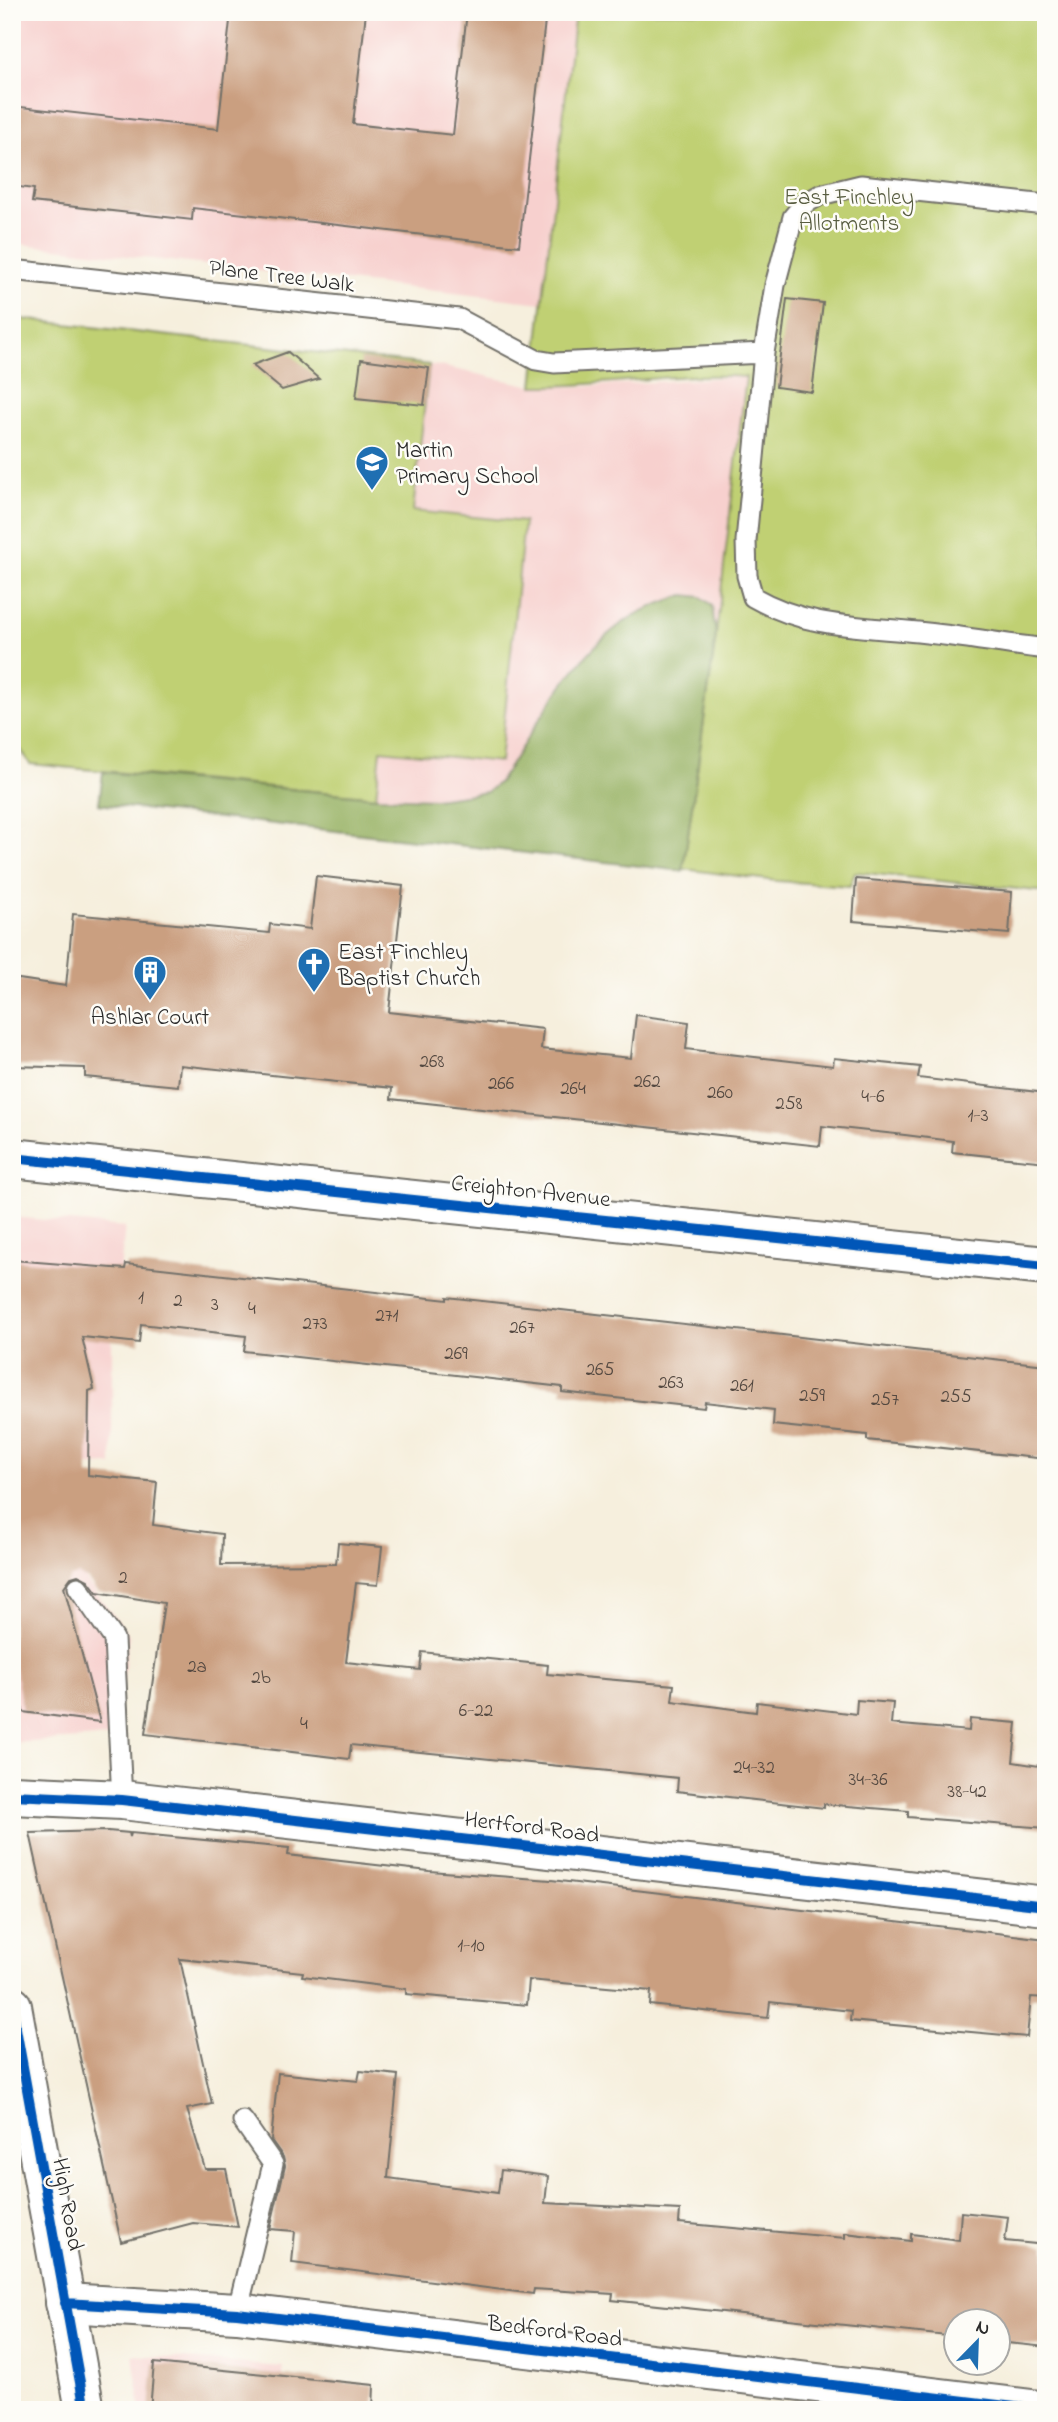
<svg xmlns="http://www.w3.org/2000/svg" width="1058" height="2422" viewBox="0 0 1058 2422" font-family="'Indie Flower',sans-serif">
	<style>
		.built { fill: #f7d0ce }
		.green { fill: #c0d073; stroke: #767e4f; stroke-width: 2 }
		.forest { fill: #98b265; stroke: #626e48; stroke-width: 2 }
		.building { fill: #ca9f80 }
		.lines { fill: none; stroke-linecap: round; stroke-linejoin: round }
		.service-casing { stroke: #727069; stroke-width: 23 }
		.minor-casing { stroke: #727069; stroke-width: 42 }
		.tertiary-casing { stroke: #727069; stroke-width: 42 }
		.primary-casing { stroke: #727069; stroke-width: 42 }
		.service { stroke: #fff; stroke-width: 19 }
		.minor { stroke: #fff; stroke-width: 38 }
		.tertiary { stroke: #fff; stroke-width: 38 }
		.primary { stroke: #fff; stroke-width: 38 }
		.cycleway-casing { stroke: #fdfcf7; stroke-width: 15 }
		.cycleway { stroke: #0057b8; stroke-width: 10 }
		.labels { text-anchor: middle; stroke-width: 5; stroke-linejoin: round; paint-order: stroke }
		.number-label { font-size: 19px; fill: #534840 }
		.park-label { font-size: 23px; fill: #585d41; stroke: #fdfcf7 }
		.street-label { font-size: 23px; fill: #2b2b2b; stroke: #fdfcf7 }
		.poi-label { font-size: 23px; fill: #2b2b2b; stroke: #fdfcf7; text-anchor: start }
	</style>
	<rect width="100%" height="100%" fill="#fdfcf7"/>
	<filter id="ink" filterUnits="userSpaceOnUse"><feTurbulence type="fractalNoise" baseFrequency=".0143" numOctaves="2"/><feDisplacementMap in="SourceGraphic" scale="14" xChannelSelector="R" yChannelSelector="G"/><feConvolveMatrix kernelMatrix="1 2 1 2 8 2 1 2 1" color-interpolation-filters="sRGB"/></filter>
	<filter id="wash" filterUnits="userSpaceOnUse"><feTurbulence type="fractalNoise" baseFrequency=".00686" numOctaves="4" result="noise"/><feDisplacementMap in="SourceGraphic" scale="28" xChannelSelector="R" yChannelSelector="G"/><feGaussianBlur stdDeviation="1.57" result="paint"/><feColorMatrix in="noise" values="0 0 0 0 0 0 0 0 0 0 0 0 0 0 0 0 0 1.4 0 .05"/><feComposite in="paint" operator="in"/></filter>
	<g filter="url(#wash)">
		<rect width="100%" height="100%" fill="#f6efdd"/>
		<path class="built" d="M 12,12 L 575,12 L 542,303 L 12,243 Z
			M 12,318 L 440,366 L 533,386 L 580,387 L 746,376 L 716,635 L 683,871 L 99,804 L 103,772 L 30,764 L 21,750 L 12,749 Z
			M 12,1217 L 125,1227 L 112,1341 L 112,1465 L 52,1467 L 86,1580 L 129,1635 L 115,1737 L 12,1743 Z
			M 133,2355 L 283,2367 L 285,2410 L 141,2410 Z"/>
		<path class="green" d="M 575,12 L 1046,12 L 1046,892 L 855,872 L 850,886 L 777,881 L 683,869 L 716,635 L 746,377 C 679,371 603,387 533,386 Z
			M 12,318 L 429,365 L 413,511 L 524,522 L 500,762 L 381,750 L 376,797 L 30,764 L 21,750 L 12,749 Z"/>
		<path class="forest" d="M 684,595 L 701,597 L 712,605 L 716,635 L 683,871 L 99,804 L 103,772 L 376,797 L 435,799 L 487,792 L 499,782 C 535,730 568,662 621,624 C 640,610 662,602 684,595 Z"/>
		<g id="blocks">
			<path class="building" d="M 231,12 L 366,12 L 353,124 L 453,135 L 467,12 L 546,12 L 519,246 L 193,208 L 192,220 L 32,202 L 34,189 L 12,186 L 12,106 L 218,129 Z
				M 787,299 L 823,303 L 812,392 L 776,387 Z
				M 288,352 L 319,379 L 282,390 L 252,365 Z
				M 361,359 L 429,368 L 424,405 L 356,398 Z
				M 316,876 L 403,886 L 389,1012 L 543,1029 L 541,1049 L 631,1058 L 636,1015 L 689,1022 L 686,1049 L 833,1066 L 834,1058 L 920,1067 L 918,1078 L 1046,1093 L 1046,1162 L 952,1152 L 953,1141 L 905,1135 L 822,1126 L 820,1146 L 391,1099 L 392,1088 L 180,1065 L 178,1086 L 85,1077 L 85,1068 L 12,1066 L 12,978 L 66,986 L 73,914 L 269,933 L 270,924 L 310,929 Z
				M 856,879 L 1012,892 L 1009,934 L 853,921 Z
				M 12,1260 L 125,1269 L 126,1264 L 447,1300 L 447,1297 L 1046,1365 L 1046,1459 L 867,1440 L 867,1435 L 773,1425 L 774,1410 L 705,1402 L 704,1408 L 562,1392 L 562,1387 L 244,1351 L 246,1336 L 141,1324 L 139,1343 L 82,1337 L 94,1389 L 89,1391 L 88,1475 L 157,1482 L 153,1525 L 222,1534 L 221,1565 L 336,1564 L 338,1543 L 382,1547 L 378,1585 L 356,1583 L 346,1662 L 420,1670 L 422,1652 L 548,1665 L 547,1674 L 674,1685 L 672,1701 L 756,1712 L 757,1702 L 856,1714 L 857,1700 L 893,1703 L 891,1724 L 969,1731 L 970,1719 L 1017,1723 L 1013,1762 L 1046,1767 L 1046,1828 L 908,1817 L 908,1811 L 824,1804 L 824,1808 L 677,1791 L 678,1778 L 351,1745 L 349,1759 L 145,1734 L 164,1603 L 97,1592 L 88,1580 L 78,1575 L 71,1577 L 64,1587 L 100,1722 L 23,1712 L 12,1654 Z
				M 108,1831 L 129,1833 L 130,1837 L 131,1833 L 289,1848 L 288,1855 L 429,1871 L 551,1880 L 1046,1939 L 1046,1998 L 1031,1997 L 1027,2037 L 850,2021 L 851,2011 L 770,2002 L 768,2018 L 650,2005 L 651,1991 L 529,1980 L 527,2005 L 406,1994 L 406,1989 L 302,1976 L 303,1972 L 180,1959 L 212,2104 L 187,2109 L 205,2169 L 226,2169 L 238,2227 L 193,2223 L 121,2242 L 30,1833 Z
				M 360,2071 L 398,2075 L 388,2178 L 498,2193 L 501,2170 L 548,2176 L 545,2203 L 680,2210 L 679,2223 L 845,2238 L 845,2233 L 911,2241 L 911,2234 L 959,2240 L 961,2212 L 1008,2217 L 1005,2241 L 1046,2245 L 1046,2347 L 998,2342 L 998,2320 L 956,2320 L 956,2337 L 612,2300 L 613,2294 L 534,2289 L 533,2294 L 292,2263 L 295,2231 L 270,2229 L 285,2166 L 283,2157 L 271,2140 L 278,2073 L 358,2081 Z
				M 154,2363 L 374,2385 L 373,2410 L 150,2410 Z"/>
		</g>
	</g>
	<g filter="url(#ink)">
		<use href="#blocks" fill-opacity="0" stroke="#727069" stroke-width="2"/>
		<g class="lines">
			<defs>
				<path id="service" d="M 1046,205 L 861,185 L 820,195 L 804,204 L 793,217 L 775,285 L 764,353 L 746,541 L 747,576 L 753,597 C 807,628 858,626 918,632 C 961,636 1003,644 1046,649
					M 12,270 L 459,319 L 536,360 L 554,363 L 764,353
					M 78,1587 L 114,1639 L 122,1800
					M 237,2313 L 273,2164 L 243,2121"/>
				<path id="minor" d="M 12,1795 L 122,1800 L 1046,1906
					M 65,2303 L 237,2313 L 1040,2410"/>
				<path id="tertiary" d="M 12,1158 L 1046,1266"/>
				<path id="primary" d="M 12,2006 L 85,2410"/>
			</defs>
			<use href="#service" class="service-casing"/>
			<use href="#minor" class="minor-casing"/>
			<use href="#tertiary" class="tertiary-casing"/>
			<use href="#primary" class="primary-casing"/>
			<use href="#service" class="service"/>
			<use href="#minor" class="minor"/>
			<use href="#tertiary" class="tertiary"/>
			<use href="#primary" class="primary"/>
			<defs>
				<path id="cycleway" d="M 12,1158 L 1046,1266
					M 12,1795 L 122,1800 L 1046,1906
					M 12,2006 L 85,2410
					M 65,2303 L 237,2313 L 1040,2410"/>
			</defs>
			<use href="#cycleway" class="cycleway-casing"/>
			<use href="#cycleway" class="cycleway"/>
		</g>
	</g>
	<defs>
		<symbol id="school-pin" viewBox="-11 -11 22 30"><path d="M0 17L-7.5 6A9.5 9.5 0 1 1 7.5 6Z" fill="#1f6fb2" stroke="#fdfcf7"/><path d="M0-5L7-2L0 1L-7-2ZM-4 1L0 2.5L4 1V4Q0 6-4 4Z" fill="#fff"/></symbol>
		<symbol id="church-pin" viewBox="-11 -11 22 30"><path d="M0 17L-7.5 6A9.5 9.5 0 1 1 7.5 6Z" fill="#1f6fb2" stroke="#fdfcf7"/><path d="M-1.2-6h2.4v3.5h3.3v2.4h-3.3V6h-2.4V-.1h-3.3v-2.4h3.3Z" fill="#fff"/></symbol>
		<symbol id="building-pin" viewBox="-11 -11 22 30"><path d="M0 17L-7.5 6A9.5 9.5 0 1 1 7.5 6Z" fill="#1f6fb2" stroke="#fdfcf7"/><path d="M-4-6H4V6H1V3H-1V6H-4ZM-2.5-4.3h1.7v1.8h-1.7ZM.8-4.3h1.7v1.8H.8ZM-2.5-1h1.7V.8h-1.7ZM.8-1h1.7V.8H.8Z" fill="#fff"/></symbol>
	</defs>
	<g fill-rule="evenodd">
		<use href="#school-pin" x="353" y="443" width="38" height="52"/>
		<use href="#church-pin" x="295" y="945" width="38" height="52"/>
		<use href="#building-pin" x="131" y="953" width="38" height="52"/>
	</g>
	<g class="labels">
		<g class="number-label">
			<text x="432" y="1067">268</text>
			<text x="647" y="1087">262</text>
			<text x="501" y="1089">266</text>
			<text x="573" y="1094">264</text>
			<text x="720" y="1098">260</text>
			<text x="873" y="1102">4-6</text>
			<text x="789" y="1109">258</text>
			<text x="978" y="1121">1-3</text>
			<text x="141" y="1303">1</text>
			<text x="178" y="1306">2</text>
			<text x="215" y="1310">3</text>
			<text x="252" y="1314">4</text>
			<text x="387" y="1321">271</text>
			<text x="315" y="1329">273</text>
			<text x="522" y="1333">267</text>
			<text x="456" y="1359">269</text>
			<text x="600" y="1375">265</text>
			<text x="671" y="1388">263</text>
			<text x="742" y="1391">261</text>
			<text x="812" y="1401">259</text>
			<text x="956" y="1402">255</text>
			<text x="885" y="1405">257</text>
			<text x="123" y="1583">2</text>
			<text x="197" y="1672">2a</text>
			<text x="261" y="1683">2b</text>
			<text x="476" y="1716">6-22</text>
			<text x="304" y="1729">4</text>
			<text x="754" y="1773">24-32</text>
			<text x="868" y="1785">34-36</text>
			<text x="967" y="1797">38-42</text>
			<text x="471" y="1951">1-10</text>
		</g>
		<g class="park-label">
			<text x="849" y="204">East Finchley<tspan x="849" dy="26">Allotments</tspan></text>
		</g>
		<g class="street-label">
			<text transform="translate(282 275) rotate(7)" y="8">Plane Tree Walk</text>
			<text transform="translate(531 1190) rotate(6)" y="8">Creighton Avenue</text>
			<text transform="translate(532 1826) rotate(7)" y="8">Hertford Road</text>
			<text transform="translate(69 2204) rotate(80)" y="8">High Road</text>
			<text transform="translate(555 2330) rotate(7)" y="8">Bedford Road</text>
		</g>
		<g class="poi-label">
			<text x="396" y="457">Martin<tspan x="396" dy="26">Primary School</tspan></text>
			<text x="338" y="959">East Finchley<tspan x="338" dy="26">Baptist Church</tspan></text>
			<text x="150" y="1024" text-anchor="middle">Ashlar Court</text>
		</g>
	</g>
	<rect width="1058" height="2422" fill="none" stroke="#fdfcf7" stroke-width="42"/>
	<g transform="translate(977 2342) rotate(23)"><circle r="33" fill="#fdfcf7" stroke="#a9a8a5" stroke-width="2"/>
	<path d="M0-5L12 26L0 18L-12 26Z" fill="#1f6fb2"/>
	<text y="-10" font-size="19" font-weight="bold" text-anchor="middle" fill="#2b2b2b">N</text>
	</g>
</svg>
